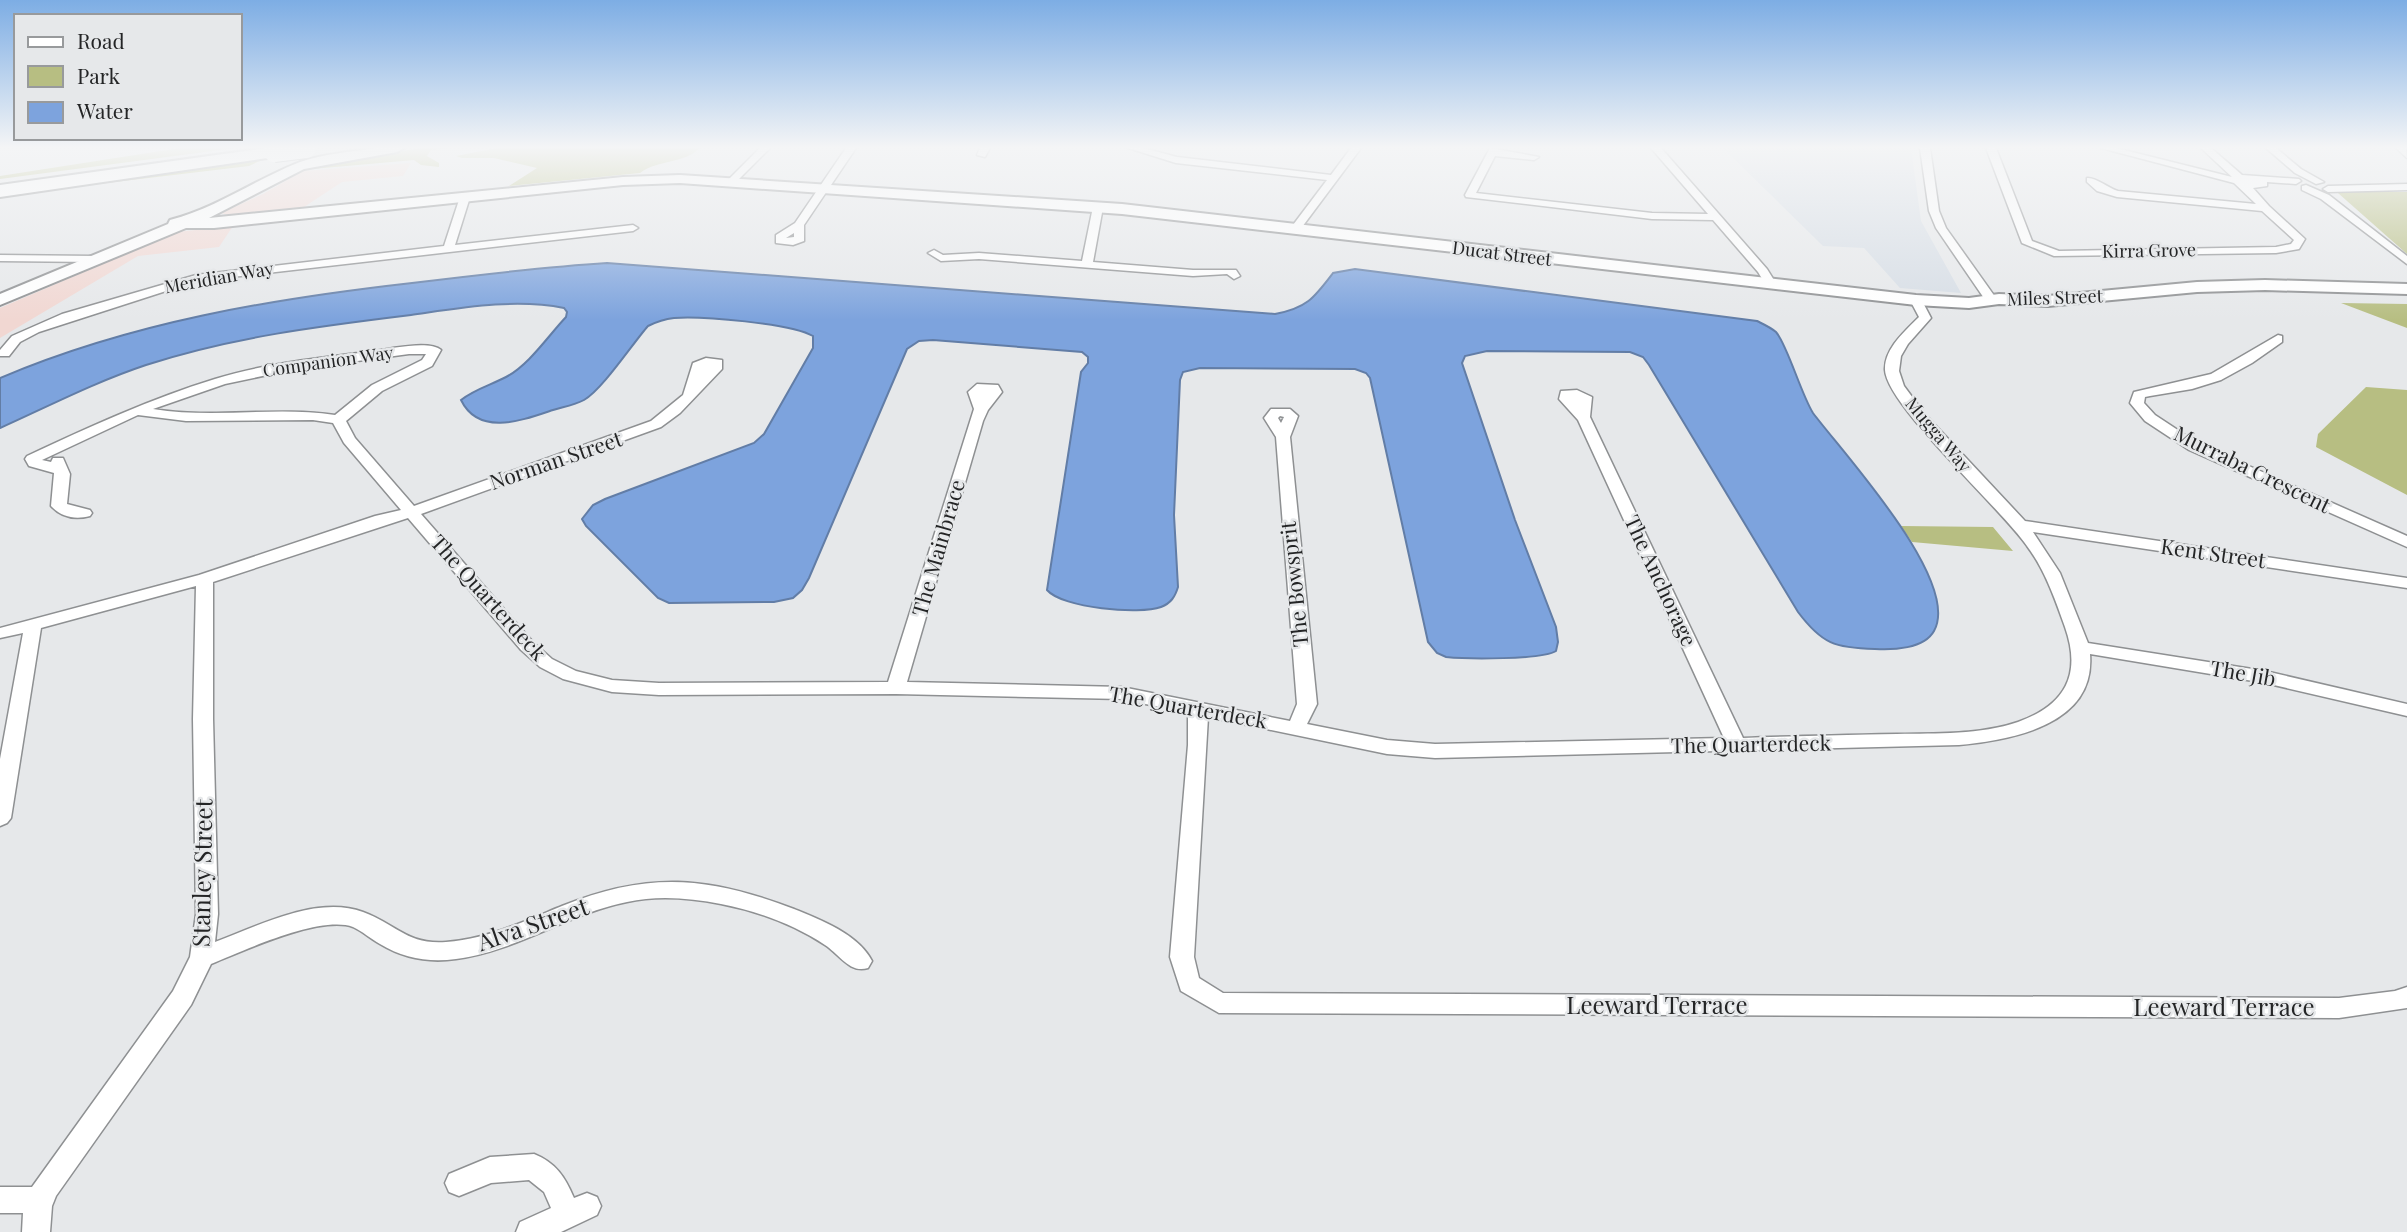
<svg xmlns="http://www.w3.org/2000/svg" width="2407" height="1232" viewBox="0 0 2407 1232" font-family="'Playfair Display',serif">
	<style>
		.commercial { fill: #f1d7d2 }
		.built { fill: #d6dde5 }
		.green { fill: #b7be82 }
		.water { fill: #7da3dd; stroke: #627da6; stroke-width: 2 }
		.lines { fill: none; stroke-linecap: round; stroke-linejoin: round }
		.street-casing { stroke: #8e9092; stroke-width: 3 }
		.secondary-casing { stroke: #8e9092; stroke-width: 4 }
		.highway-casing { stroke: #8e9092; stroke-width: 4 }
		.street { fill: #fff; fill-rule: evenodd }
		.secondary { fill: #fff; fill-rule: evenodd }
		.highway { fill: #fff; fill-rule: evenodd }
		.highway-bridge-casing { stroke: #8e9092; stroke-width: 22; stroke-linecap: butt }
		.highway-bridge { stroke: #fff; stroke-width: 20 }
		.labels { text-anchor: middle; stroke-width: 5; stroke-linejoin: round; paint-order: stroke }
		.far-street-label { font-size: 18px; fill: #242526; stroke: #e6e8ea }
		.street-label { font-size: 21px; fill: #242526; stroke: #e6e8ea }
		.near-street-label { font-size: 24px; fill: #242526; stroke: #e6e8ea }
	</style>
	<rect width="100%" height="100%" fill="#e6e8ea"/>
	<path class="commercial" d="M 411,163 L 403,176 L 342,182 L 301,209 L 231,216 L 221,213 L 263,194 L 303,171 Z
		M 233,226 L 219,247 L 138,256 L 0,338 L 0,308 L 177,232 Z"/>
	<path class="built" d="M 1723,148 L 1911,148 L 1921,221 L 1961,293 L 1900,288 L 1864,248 L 1823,246 Z"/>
	<path class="green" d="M 180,148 L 235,148 L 0,179 L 0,176 Z
		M 421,148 L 451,148 L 431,150 L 427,156 L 439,163 L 439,167 L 421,165 L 414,160 L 312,169 L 329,162 Z
		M 497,148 L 700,148 C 684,164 659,159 640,173 L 509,186 L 537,168 L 494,158 L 462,158 L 456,156 Z
		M 270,156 L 249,166 L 31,192 Z
		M 2407,192 L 2407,254 L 2338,193 L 2348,192 Z
		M 2341,303 L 2407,304 L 2407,328 Z
		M 2366,387 L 2407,390 L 2407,495 L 2316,447 L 2318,434 Z
		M 1901,526 L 1993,527 L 2013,551 L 1912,542 Z"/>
	<path class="water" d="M 607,263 L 1275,314 C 1307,308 1314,298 1333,273 L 1355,269 L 1757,321 C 1763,324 1770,327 1776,332 C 1787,344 1801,394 1813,413 C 1842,452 1962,581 1934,631 C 1924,649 1893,650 1875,649 C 1835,648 1822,644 1798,612 L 1649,365 L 1643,357 L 1630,352 L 1487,351 L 1465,356 L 1462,363 L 1515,520 L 1556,627 L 1558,642 L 1556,651 C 1542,660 1466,659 1446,657 L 1437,653 L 1428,642 L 1370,378 L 1366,373 L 1355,369 L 1200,368 L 1183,372 L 1180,380 L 1174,515 L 1178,587 C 1175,597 1171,603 1161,607 C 1140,615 1062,608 1047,590 L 1081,372 L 1088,363 L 1088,357 L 1082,352 L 933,340 L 919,341 L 907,349 L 809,578 L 802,590 L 793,598 L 774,602 L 669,603 L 658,598 L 586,526 L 582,519 L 593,505 L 605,499 L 754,443 L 764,434 L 813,348 L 813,336 C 791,323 700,316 674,318 C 665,319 656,322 648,326 C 633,343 602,390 584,400 C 575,405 563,407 553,410 C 523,420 479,437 461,400 C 475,389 491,385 506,377 C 529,365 548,336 566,317 L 567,312 L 564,308 C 514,298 460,308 411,315 C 321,326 232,337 146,365 C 95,382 49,406 0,428 L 0,378 C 132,322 271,299 412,283 C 477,275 542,267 607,263 Z"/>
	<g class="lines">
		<defs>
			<path id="street" d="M 760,148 L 770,148 L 734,184 L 728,184 L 728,180 Z
				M 846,148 L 856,148 L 804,225 L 804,241 L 793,245 L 776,243 L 776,235 L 795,223 ZM 794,233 L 794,237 L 786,238 Z
				M 980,148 L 990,148 L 985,157 L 977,155 Z
				M 1128,148 L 1143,148 L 1177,157 L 1331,175 L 1351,148 L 1361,148 L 1299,231 L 1295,232 L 1290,229 L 1327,180 L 1176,163 Z
				M 1490,148 L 1539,157 L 1534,160 L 1495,156 L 1476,193 L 1652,213 L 1708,214 L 1651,148 L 1661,148 L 1767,269 L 1777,285 L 1767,287 L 1758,272 L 1713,220 L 1652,219 L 1466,197 L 1465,195 Z
				M 1920,148 L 1930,148 L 1939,211 L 1946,228 L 1998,301 L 1996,304 L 1988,304 L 1936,228 L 1929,211 Z
				M 1986,148 L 1996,148 L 2032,241 L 2059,251 L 2276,247 L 2291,244 L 2294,240 L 2262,211 L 2117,197 L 2097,191 L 2087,182 L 2087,178 C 2096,177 2108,188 2118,191 L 2256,204 L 2234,183 L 2101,148 L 2116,148 L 2232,177 L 2201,148 L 2211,148 L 2242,175 L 2299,179 L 2301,181 L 2296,184 L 2267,182 L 2267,186 L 2253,188 L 2269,206 L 2305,239 L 2299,249 L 2276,253 L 2054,256 L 2022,243 Z
				M 2266,148 L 2276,148 L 2301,169 L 2324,182 L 2316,184 L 2295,173 Z
				M 2396,148 L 2406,148 L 2407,158 Z
				M 2407,184 L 2407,190 L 2328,192 L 2323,189 L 2328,186 Z
				M 2306,185 L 2329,195 L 2407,256 L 2407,264 L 2321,199 L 2302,190 L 2302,186 Z
				M 465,194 L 470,197 L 455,245 L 633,225 L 638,228 L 633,231 L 197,281 L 39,332 L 20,342 L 9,356 L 0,356 L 0,350 L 12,336 L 62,314 L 196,275 L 444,246 L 460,197 Z
				M 1098,204 L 1103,207 L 1093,262 L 1193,270 L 1236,270 L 1240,276 L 1234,279 L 1227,274 L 1193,276 L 979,259 L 941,261 L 928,253 L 934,250 L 943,255 L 979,253 L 1082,261 L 1093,207 Z
				M 0,255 L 95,256 L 101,259 L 95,262 L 0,261 Z
				M 1916,296 L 1920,297 L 1931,318 L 1908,344 L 1901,356 L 1899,371 L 1904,386 L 1924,413 L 2025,521 L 2407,578 L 2407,588 L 2033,532 L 2060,573 L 2088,643 L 2265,671 L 2407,704 L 2407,716 L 2265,683 L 2090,654 C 2096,725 2012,740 1959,745 L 1435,758 L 1387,754 L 1208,717 L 1194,957 L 1199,978 L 1223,993 L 2339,998 L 2395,991 L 2407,987 L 2407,1008 L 2339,1018 L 1219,1013 L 1181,991 L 1170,957 L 1188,745 L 1188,713 L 1122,699 L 896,694 L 659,695 L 612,692 L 563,679 L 540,667 L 521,650 L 408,518 L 213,582 L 213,719 L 218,914 L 215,942 C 258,926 317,895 363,912 C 396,924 407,945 446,942 C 487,939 525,921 562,906 C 648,871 708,876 794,909 C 821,920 858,934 872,961 L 868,968 C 850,974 839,954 825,945 C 795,925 757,911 721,904 C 690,898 658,895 627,902 C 567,914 517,951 456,959 C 429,963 403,958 380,944 C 371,939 362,931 353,927 C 320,915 243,951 211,964 L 191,1005 L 56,1196 L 52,1206 L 50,1232 L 22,1232 L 23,1213 L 0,1213 L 0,1187 L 32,1187 L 173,991 L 190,957 L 196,914 L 193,719 L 196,586 L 41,628 L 11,818 L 7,823 L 0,826 L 0,759 L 23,633 L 0,638 L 0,628 L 199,575 L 375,516 L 401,510 L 344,443 L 333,423 L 313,420 L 186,421 L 138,415 L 42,460 L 51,462 L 53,458 L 63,458 L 70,474 L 67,504 L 90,510 L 92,513 L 90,516 C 75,520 61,517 51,506 L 54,473 L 29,466 L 25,459 L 27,456 C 89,427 150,399 215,379 C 266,363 321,358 374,351 C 390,349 429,340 441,350 L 432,366 L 382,391 L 346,421 L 355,438 L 414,506 L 651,421 L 683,395 L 693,363 L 706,358 L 722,360 L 722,369 L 680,413 L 661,427 L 421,514 L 533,642 L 552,659 L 576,671 L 612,680 L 659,683 L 888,682 L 974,409 L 968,392 L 977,384 L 998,385 L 1002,392 L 988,410 L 983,421 L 907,682 L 1122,687 L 1290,721 L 1297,704 L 1276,437 L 1264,418 L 1271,409 L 1290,409 L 1298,416 L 1290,437 L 1317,704 L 1307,724 L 1387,740 L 1435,744 L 1724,738 L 1578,420 L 1559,399 L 1561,391 L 1577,390 L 1592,397 L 1590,417 L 1743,738 C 1795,736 1846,735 1897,734 C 1937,733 1980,735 2018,722 C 2065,705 2082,675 2065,627 C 2055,599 2045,570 2027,546 C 2001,508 1887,406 1885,370 C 1884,349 1905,331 1919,317 L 1910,300 ZM 409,354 L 426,354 L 422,360 L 372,385 L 335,415 C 275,406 214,419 153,409 L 225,384 L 291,370 ZM 1280,416 L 1284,417 L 1281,423 L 1278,418 Z
				M 2278,335 L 2282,336 L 2282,342 L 2252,363 L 2221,380 L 2192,389 L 2150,396 L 2145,397 L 2144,403 L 2155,415 L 2199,444 L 2407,536 L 2407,547 L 2189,450 L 2145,421 L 2130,403 L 2134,392 L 2211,374 Z
				M 534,1154 C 556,1163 565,1177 574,1198 L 587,1193 L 597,1197 L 601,1206 L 597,1215 L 561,1232 L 516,1232 L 520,1222 L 551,1208 L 544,1192 L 529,1180 L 491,1183 L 459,1196 L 449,1192 L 445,1183 L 449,1174 L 490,1157 Z"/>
			<path id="secondary" d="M 375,148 L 404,148 L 397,152 L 304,169 L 209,218 L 623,177 L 680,175 L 1122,204 L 1916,295 L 1969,298 L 1999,294 L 2048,296 L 2197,282 L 2265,280 L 2407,284 L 2407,294 L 2265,290 L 2197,292 L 2048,306 L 1999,304 L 1969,308 L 1916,305 L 1122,214 L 680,183 L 623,185 L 214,228 L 186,228 L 0,305 L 0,294 L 168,224 L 170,220 C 217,208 256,179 300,162 C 323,154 351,152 375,148 Z"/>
			<path id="highway" d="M 266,148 L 279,148 L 283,152 L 274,157 L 0,197 L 0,185 Z"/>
		</defs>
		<use href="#street" class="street-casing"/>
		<use href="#secondary" class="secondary-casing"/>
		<use href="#highway" class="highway-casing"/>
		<use href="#street" class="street"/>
		<use href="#secondary" class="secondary"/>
		<use href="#highway" class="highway"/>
		<defs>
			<path id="highway-bridge" d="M 274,152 L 306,148"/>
		</defs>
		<use href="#highway-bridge" class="highway-bridge-casing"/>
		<use href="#highway-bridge" class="highway-bridge"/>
	</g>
	<linearGradient id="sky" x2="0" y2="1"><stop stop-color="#7dade4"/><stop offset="0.46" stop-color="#f4f5f6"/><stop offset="1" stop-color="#f4f5f6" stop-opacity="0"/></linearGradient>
	<rect width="2407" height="320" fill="url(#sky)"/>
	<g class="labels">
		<g class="far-street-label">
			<text transform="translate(2149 251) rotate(-1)" y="6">Kirra Grove</text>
			<text transform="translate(1502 254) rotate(7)" y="6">Ducat Street</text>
			<text transform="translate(219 278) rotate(-10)" y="6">Meridian Way</text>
			<text transform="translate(2055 298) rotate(-2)" y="6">Miles Street</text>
			<text transform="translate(328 362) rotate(-8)" y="6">Companion Way</text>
			<text transform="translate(1938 435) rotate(50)" y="6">Mugga Way</text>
		</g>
		<g class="street-label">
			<text transform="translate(556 461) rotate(-19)" y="7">Norman Street</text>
			<text transform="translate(2252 470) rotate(26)" y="7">Murraba Crescent</text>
			<text transform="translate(939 548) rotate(-74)" y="7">The Mainbrace</text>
			<text transform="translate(2213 554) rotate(8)" y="7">Kent Street</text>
			<text transform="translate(1660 581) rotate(65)" y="7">The Anchorage</text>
			<text transform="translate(1295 584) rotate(-96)" y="7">The Bowsprit</text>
			<text transform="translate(488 598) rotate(48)" y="7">The Quarterdeck</text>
			<text transform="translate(2243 674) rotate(10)" y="7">The Jib</text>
			<text transform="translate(1188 708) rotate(10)" y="7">The Quarterdeck</text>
			<text transform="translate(1751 745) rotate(-1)" y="7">The Quarterdeck</text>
		</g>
		<g class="near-street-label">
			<text transform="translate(203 873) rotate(-89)" y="8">Stanley Street</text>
			<text transform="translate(533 925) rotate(-19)" y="8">Alva Street</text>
			<text x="1657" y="1014">Leeward Terrace</text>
			<text x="2224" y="1016">Leeward Terrace</text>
		</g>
	</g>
	<rect x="14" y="14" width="228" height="126" fill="#e6e8ea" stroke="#989a9c" stroke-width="2"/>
	<rect x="28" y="37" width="35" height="10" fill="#ffffff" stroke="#989a9c" stroke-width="2"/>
	<text x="77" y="49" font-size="21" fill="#242526">Road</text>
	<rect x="28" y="66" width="35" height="21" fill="#b7be82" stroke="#989a9c" stroke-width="2"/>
	<text x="77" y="84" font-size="21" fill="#242526">Park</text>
	<rect x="28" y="102" width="35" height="21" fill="#7da3dd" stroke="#989a9c" stroke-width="2"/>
	<text x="77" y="119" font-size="21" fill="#242526">Water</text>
</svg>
